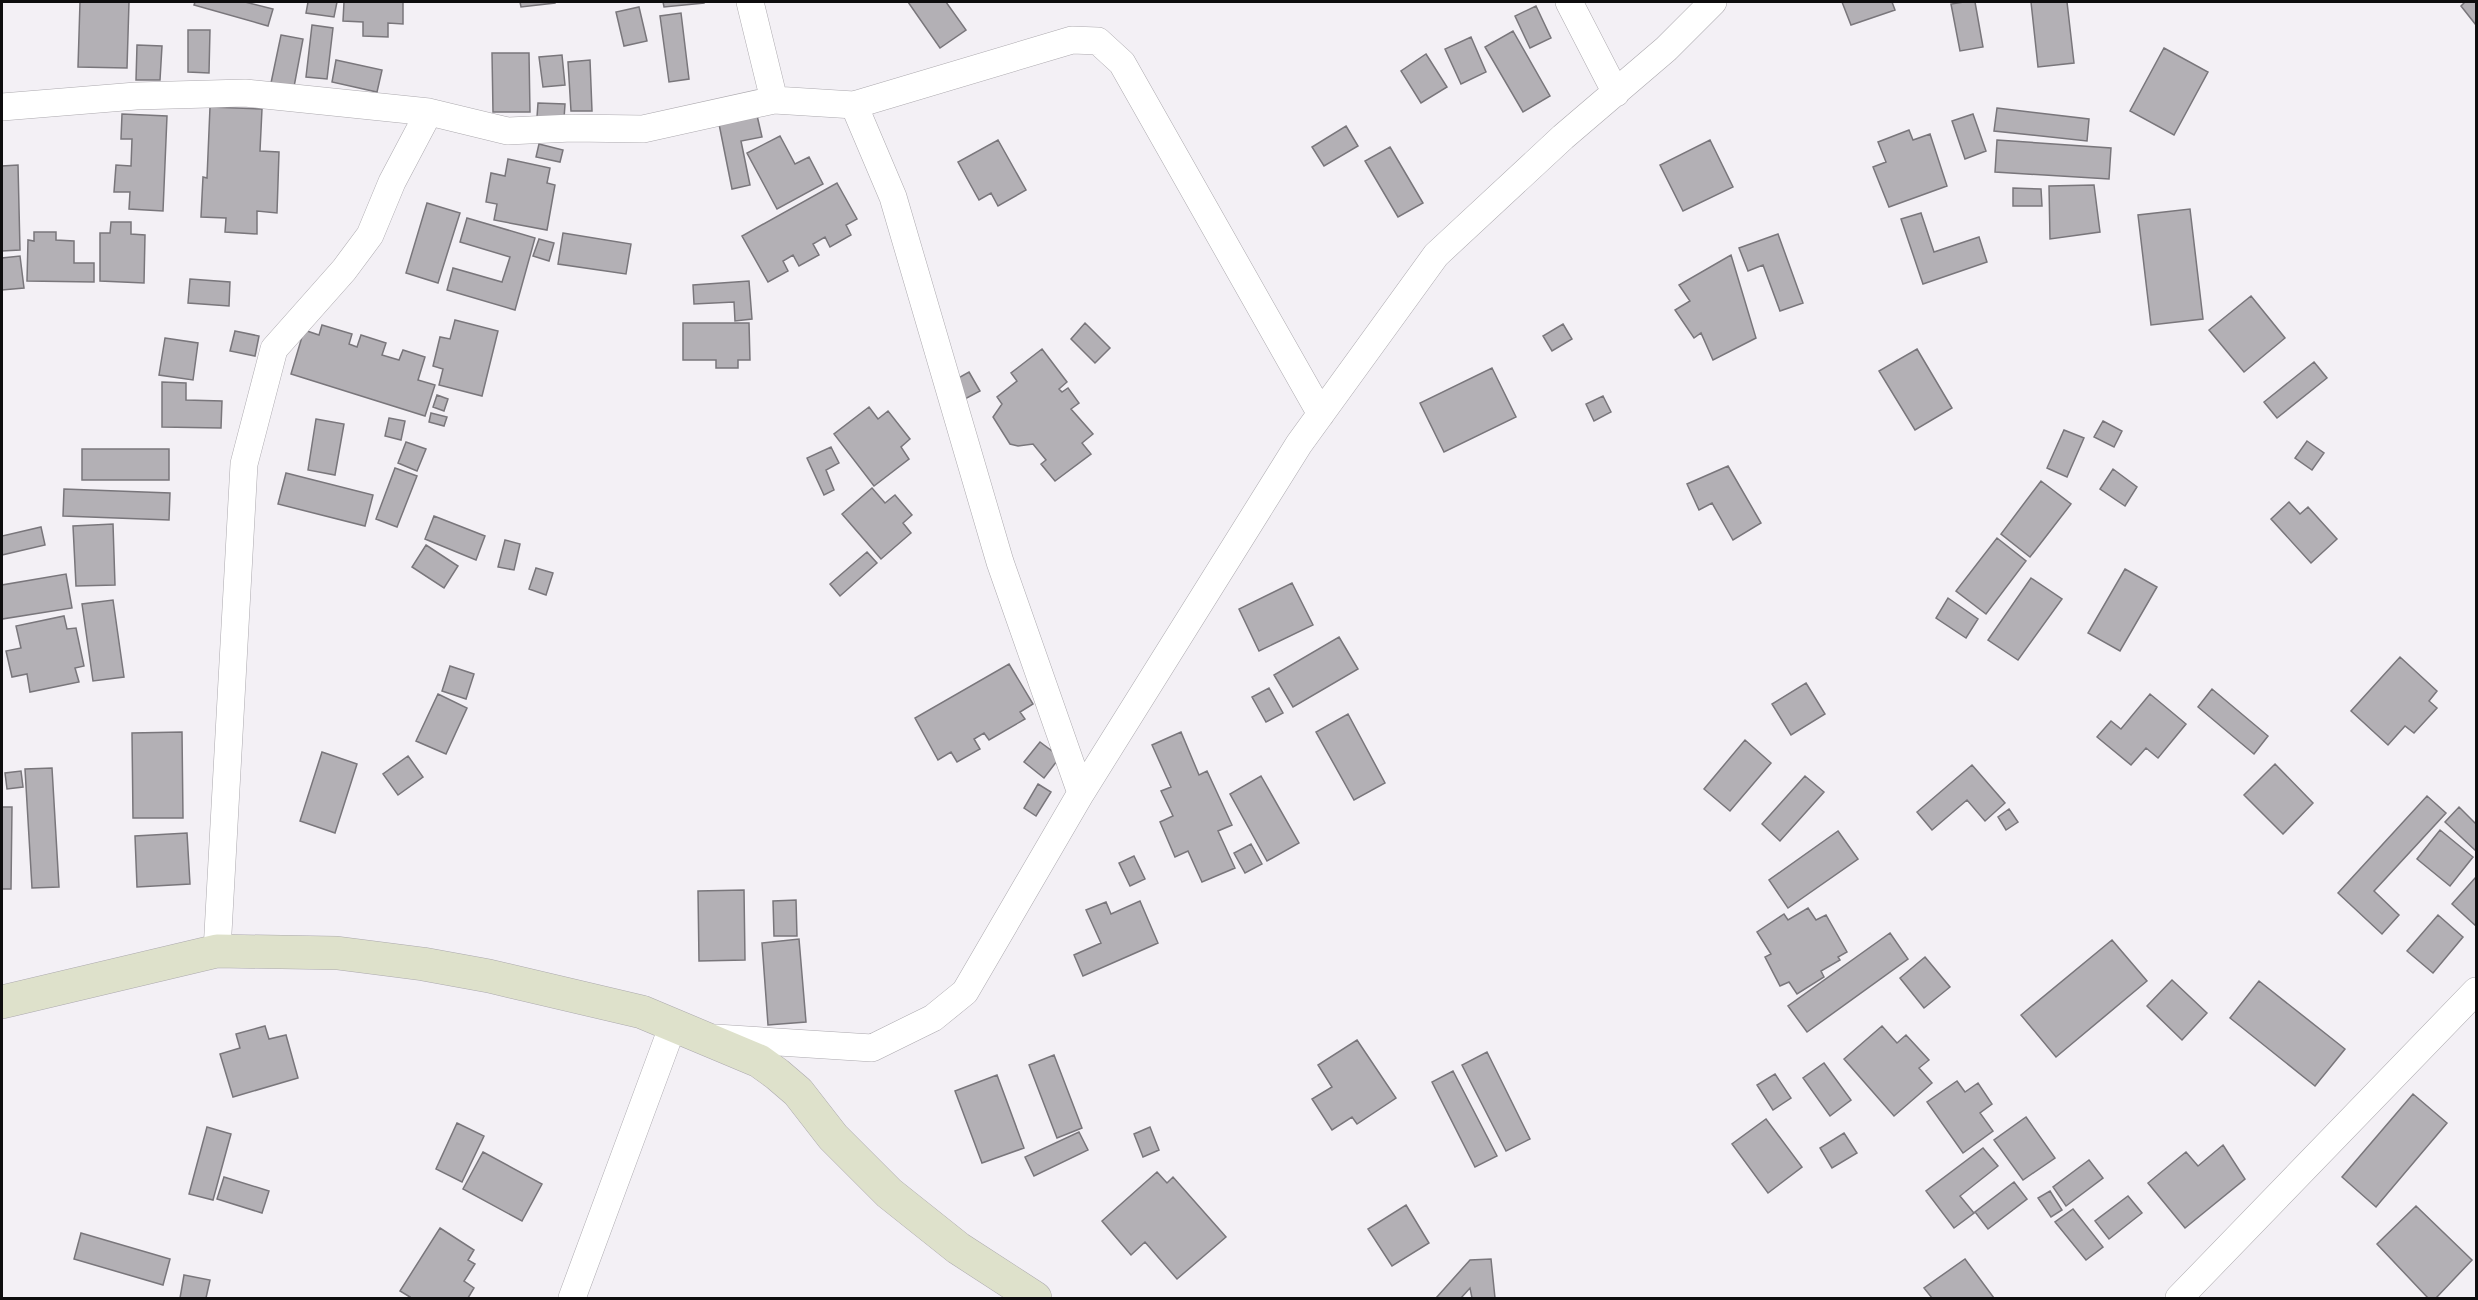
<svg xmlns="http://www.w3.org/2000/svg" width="2478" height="1300" viewBox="0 0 2478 1300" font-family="Roboto,sans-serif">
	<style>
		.building { fill: #b3b0b5; stroke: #79767b; stroke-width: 1.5 }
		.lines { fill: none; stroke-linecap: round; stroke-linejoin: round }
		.street-casing { stroke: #aca9ae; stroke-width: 28 }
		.secondary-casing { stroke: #aca9ae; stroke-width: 34 }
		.street { stroke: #fff; stroke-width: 27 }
		.secondary { stroke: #dee1cb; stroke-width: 33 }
	</style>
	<rect width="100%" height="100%" fill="#f3f0f5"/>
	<path class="building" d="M 80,2 L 129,2 L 127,68 L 78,67 Z
		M 195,2 L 245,2 L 273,9 L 268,26 L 194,5 Z
		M 308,2 L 337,2 L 334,17 L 306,13 Z
		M 344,2 L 403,2 L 403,24 L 388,23 L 388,37 L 363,36 L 363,22 L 343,21 Z
		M 520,2 L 555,2 L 555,3 L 521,7 Z
		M 663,2 L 704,2 L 704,3 L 664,7 Z
		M 908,2 L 946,2 L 966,30 L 940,48 Z
		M 1842,2 L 1892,2 L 1895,10 L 1851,25 Z
		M 1964,2 L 1975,2 L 1983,47 L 1960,51 L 1951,4 Z
		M 2031,2 L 2067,2 L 2074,63 L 2038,67 Z
		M 2465,2 L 2476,2 L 2476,25 L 2461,6 Z
		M 1536,6 L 1551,38 L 1530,48 L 1515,16 Z
		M 639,7 L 647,41 L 624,46 L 616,12 Z
		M 681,13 L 689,79 L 669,82 L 660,16 Z
		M 312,25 L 333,28 L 327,79 L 306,77 Z
		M 188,30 L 210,30 L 209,73 L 188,72 Z
		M 1513,31 L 1550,96 L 1523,112 L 1485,47 Z
		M 281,35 L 303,39 L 294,87 L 271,83 Z
		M 1471,37 L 1486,72 L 1461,84 L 1445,49 Z
		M 137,45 L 162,46 L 160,80 L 136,80 Z
		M 2164,48 L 2208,72 L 2174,135 L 2130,111 Z
		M 492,53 L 529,53 L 530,112 L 493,112 Z
		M 1426,54 L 1447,87 L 1421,103 L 1401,71 Z
		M 562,55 L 565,85 L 543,87 L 539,57 Z
		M 336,60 L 382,70 L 377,92 L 332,82 Z
		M 590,60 L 592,111 L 571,111 L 568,62 Z
		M 538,103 L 565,104 L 564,119 L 537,117 Z
		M 210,107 L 262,109 L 260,151 L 279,152 L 277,213 L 257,211 L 257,234 L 225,232 L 226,218 L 201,217 L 203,177 L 207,178 Z
		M 1997,108 L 2089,119 L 2087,141 L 1994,131 Z
		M 756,111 L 762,137 L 741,141 L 750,185 L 732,189 L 718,119 Z
		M 122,114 L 167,116 L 163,211 L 129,209 L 130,192 L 114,192 L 116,165 L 131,166 L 132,139 L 121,139 Z
		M 1973,114 L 1986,151 L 1965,159 L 1952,121 Z
		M 1346,126 L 1358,146 L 1324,166 L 1312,147 Z
		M 1909,130 L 1913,140 L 1930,134 L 1947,186 L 1889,207 L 1873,167 L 1886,162 L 1878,142 Z
		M 780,136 L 795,164 L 809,157 L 823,184 L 777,209 L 747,153 Z
		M 998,140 L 1026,190 L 998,206 L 991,193 L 979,200 L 958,162 Z
		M 1710,140 L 1733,187 L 1683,211 L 1660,165 Z
		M 1997,140 L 2111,148 L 2109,179 L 1995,172 Z
		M 539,144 L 563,150 L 560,162 L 536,157 Z
		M 1390,147 L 1423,203 L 1398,217 L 1365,161 Z
		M 508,159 L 550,168 L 547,183 L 555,185 L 547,230 L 494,220 L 497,204 L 486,202 L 491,173 L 505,176 Z
		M 18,165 L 20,250 L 2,251 L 2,166 Z
		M 837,183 L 857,219 L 846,225 L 851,235 L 830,247 L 825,237 L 813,244 L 819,255 L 799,266 L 793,255 L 783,261 L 788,271 L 768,282 L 742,236 Z
		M 2094,185 L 2100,232 L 2050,239 L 2049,186 Z
		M 2013,188 L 2041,189 L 2042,206 L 2013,206 Z
		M 427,203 L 460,213 L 438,283 L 406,273 Z
		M 2190,209 L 2203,319 L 2151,325 L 2138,215 Z
		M 1921,213 L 1934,252 L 1979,237 L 1987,262 L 1923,284 L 1901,219 Z
		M 467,218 L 535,238 L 515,310 L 447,290 L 453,268 L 502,282 L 510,257 L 460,242 Z
		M 111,222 L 131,222 L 131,234 L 145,235 L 144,283 L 100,281 L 100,233 L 110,233 Z
		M 34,232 L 56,232 L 56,240 L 74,241 L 74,263 L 94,263 L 94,282 L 27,281 L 28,240 L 34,241 Z
		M 563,233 L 631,244 L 626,274 L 558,264 Z
		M 1778,234 L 1803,303 L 1780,311 L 1763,265 L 1748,271 L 1739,248 Z
		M 539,239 L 554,243 L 549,261 L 533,256 Z
		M 1731,255 L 1756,338 L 1713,360 L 1701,333 L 1694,338 L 1675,310 L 1690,301 L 1679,285 Z
		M 20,256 L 24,288 L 2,290 L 2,258 Z
		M 190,279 L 230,282 L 229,306 L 188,303 Z
		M 749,281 L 752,319 L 735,321 L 734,302 L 694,304 L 693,285 Z
		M 2251,296 L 2285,338 L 2244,372 L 2209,330 Z
		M 455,320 L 498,331 L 482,396 L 439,385 L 443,369 L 433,366 L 440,337 L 450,339 Z
		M 683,323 L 749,323 L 750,360 L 738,360 L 738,368 L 716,368 L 716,360 L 683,360 Z
		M 1085,323 L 1110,348 L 1095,363 L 1071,339 Z
		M 1563,324 L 1572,339 L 1552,351 L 1543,336 Z
		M 322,325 L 352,334 L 349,344 L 357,347 L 361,335 L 386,343 L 382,355 L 399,360 L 403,350 L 425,357 L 418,380 L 435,385 L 425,416 L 291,374 L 304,330 L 319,335 Z
		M 235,331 L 259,336 L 255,356 L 230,351 Z
		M 165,338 L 198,343 L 193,380 L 159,375 Z
		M 1042,349 L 1067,382 L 1059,389 L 1062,392 L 1068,388 L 1079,403 L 1071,409 L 1093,434 L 1082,443 L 1091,454 L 1055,481 L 1041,464 L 1046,460 L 1033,444 L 1018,446 L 1010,444 L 993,417 L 1002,404 L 997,397 L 1017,381 L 1011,373 Z
		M 1917,349 L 1952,408 L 1915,430 L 1879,371 Z
		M 2314,362 L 2327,378 L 2277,418 L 2264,402 Z
		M 1492,368 L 1516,417 L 1444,452 L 1420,403 Z
		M 969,372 L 980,391 L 963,400 L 953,381 Z
		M 162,382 L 186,383 L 186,400 L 222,401 L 221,428 L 162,427 Z
		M 437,395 L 448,399 L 444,411 L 433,407 Z
		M 1603,396 L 1611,412 L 1594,421 L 1586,404 Z
		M 869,407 L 878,419 L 888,411 L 910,439 L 901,447 L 909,459 L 874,486 L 834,434 Z
		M 431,413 L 447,417 L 444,426 L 429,422 Z
		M 389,418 L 405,421 L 401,440 L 385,436 Z
		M 316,419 L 344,424 L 335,475 L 308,470 Z
		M 2103,421 L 2122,431 L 2114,447 L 2094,437 Z
		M 2064,430 L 2084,438 L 2067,477 L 2047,468 Z
		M 2307,441 L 2324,453 L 2312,470 L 2295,458 Z
		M 406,442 L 426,449 L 417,471 L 398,463 Z
		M 831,447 L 839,463 L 826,470 L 834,490 L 824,495 L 807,458 Z
		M 82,449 L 169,449 L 169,480 L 82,480 Z
		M 1728,466 L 1761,523 L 1733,540 L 1712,503 L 1699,510 L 1687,484 Z
		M 395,468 L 417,476 L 397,527 L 376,519 Z
		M 2113,469 L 2137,487 L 2125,506 L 2100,489 Z
		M 286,473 L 373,495 L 365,526 L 278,504 Z
		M 2041,481 L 2071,504 L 2030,557 L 2001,534 Z
		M 872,488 L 885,503 L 895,495 L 912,515 L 903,523 L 911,533 L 881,559 L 842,514 Z
		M 64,489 L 170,493 L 169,520 L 63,516 Z
		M 2289,502 L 2300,514 L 2308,507 L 2337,539 L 2311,563 L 2271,519 Z
		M 434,516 L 485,536 L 476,560 L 425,539 Z
		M 113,524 L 115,585 L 76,586 L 73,526 Z
		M 41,527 L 45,545 L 2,555 L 2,536 Z
		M 1997,538 L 2026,561 L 1986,614 L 1956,591 Z
		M 505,540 L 520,544 L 514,570 L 498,567 Z
		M 426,545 L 458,566 L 444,588 L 412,567 Z
		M 867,552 L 877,563 L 840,596 L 830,584 Z
		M 536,568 L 553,573 L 546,595 L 529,589 Z
		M 2125,569 L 2157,587 L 2120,651 L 2088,633 Z
		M 66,574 L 72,608 L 2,619 L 2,585 Z
		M 2031,578 L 2062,599 L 2018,660 L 1988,640 Z
		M 1292,583 L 1313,625 L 1259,651 L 1239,609 Z
		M 1948,598 L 1978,619 L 1966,638 L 1936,618 Z
		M 113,600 L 124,677 L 93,681 L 82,604 Z
		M 64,616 L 67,629 L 76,628 L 84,666 L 75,668 L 79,682 L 30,692 L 27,674 L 12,677 L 6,651 L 21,648 L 16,626 Z
		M 1339,637 L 1358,669 L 1293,707 L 1274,675 Z
		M 2400,657 L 2437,691 L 2429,701 L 2437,708 L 2414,733 L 2405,726 L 2388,745 L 2351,711 Z
		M 1009,664 L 1033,704 L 1020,712 L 1025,719 L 989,740 L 984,733 L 974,739 L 980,749 L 957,762 L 951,752 L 938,760 L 915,718 Z
		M 450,666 L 474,674 L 466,699 L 442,691 Z
		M 1806,683 L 1825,714 L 1791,735 L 1772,704 Z
		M 1269,688 L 1283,713 L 1266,722 L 1252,697 Z
		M 2212,689 L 2268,736 L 2254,754 L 2198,707 Z
		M 438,694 L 467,708 L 446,754 L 416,741 Z
		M 2150,694 L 2186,724 L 2158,758 L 2146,748 L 2131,765 L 2097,737 L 2111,721 L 2121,729 Z
		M 1348,714 L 1385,783 L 1354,800 L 1316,732 Z
		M 182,732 L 183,818 L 133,818 L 132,733 Z
		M 1181,732 L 1199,775 L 1207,771 L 1232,825 L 1218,831 L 1235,868 L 1202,882 L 1188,851 L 1175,857 L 1160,822 L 1173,816 L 1161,791 L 1171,787 L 1152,745 Z
		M 1745,740 L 1771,763 L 1730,811 L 1704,789 Z
		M 1040,742 L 1060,757 L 1044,778 L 1024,762 Z
		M 322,752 L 357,764 L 335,833 L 300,821 Z
		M 408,756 L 423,777 L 398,795 L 383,774 Z
		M 2275,764 L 2313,803 L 2283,834 L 2244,795 Z
		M 1972,765 L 2005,803 L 1985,821 L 1967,800 L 1932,830 L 1917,812 Z
		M 52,768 L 59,887 L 32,888 L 25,769 Z
		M 21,771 L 23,787 L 7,789 L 5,773 Z
		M 1261,776 L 1299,843 L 1267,861 L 1230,794 Z
		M 1805,776 L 1824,792 L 1780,841 L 1762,824 Z
		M 1038,784 L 1051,792 L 1036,816 L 1024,808 Z
		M 2427,796 L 2446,813 L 2374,891 L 2399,915 L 2382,934 L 2338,893 Z
		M 2,807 L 12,807 L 11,889 L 2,889 Z
		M 2459,807 L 2476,824 L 2476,851 L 2445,822 Z
		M 2009,809 L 2018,822 L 2006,830 L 1998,817 Z
		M 2440,830 L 2473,857 L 2450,886 L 2417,859 Z
		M 1838,831 L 1858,859 L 1788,908 L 1769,880 Z
		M 187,833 L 190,884 L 137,887 L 135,836 Z
		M 1251,844 L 1262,864 L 1245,873 L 1234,853 Z
		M 1134,856 L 1145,879 L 1130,886 L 1119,863 Z
		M 2476,877 L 2476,926 L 2452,904 Z
		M 744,890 L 745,960 L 699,961 L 698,891 Z
		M 796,900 L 797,936 L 774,936 L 773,901 Z
		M 1140,901 L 1158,943 L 1083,976 L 1074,955 L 1101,943 L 1086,910 L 1106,902 L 1111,914 Z
		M 1808,908 L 1816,920 L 1826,915 L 1847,952 L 1838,957 L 1840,960 L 1821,971 L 1824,977 L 1797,994 L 1789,982 L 1780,986 L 1765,957 L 1771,954 L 1757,932 L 1784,914 L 1788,920 Z
		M 2438,915 L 2463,937 L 2433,973 L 2407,951 Z
		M 1890,933 L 1908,959 L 1807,1032 L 1788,1006 Z
		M 799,939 L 806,1022 L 768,1025 L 762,943 Z
		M 2112,940 L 2147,981 L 2056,1057 L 2021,1015 Z
		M 1925,957 L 1950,987 L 1924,1008 L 1900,978 Z
		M 2172,980 L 2207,1013 L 2182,1040 L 2147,1006 Z
		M 2259,981 L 2345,1049 L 2315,1086 L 2230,1018 Z
		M 265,1026 L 269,1039 L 286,1035 L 298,1078 L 233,1097 L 220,1054 L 240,1048 L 236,1034 Z
		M 1882,1026 L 1897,1043 L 1906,1035 L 1929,1060 L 1919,1068 L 1932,1083 L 1894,1116 L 1844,1059 Z
		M 1357,1040 L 1396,1098 L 1357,1124 L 1352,1117 L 1332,1130 L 1312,1099 L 1332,1087 L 1318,1065 Z
		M 1487,1052 L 1530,1139 L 1506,1151 L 1462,1065 Z
		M 1054,1055 L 1082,1128 L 1057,1138 L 1029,1065 Z
		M 1824,1063 L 1851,1100 L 1830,1116 L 1803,1078 Z
		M 1453,1071 L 1497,1156 L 1475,1167 L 1432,1082 Z
		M 1775,1074 L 1791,1098 L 1773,1110 L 1757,1085 Z
		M 997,1075 L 1024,1148 L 982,1163 L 955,1091 Z
		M 1957,1081 L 1965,1092 L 1978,1083 L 1992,1104 L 1980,1113 L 1993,1131 L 1963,1153 L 1927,1102 Z
		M 2413,1094 L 2447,1123 L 2376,1207 L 2342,1177 Z
		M 2026,1117 L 2055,1158 L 2023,1180 L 1994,1140 Z
		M 1766,1119 L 1802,1167 L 1768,1193 L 1732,1144 Z
		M 457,1123 L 484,1136 L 462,1182 L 436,1169 Z
		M 207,1127 L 231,1134 L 213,1200 L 189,1194 Z
		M 1150,1127 L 1159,1150 L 1143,1157 L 1134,1134 Z
		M 1079,1132 L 1088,1150 L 1034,1176 L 1025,1157 Z
		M 1844,1133 L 1857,1153 L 1832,1168 L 1820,1148 Z
		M 2223,1145 L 2245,1179 L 2185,1228 L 2148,1183 L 2186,1152 L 2198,1166 Z
		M 1983,1148 L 1998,1166 L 1960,1196 L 1974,1213 L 1954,1228 L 1926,1191 Z
		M 483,1152 L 542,1184 L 522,1221 L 463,1189 Z
		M 2089,1160 L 2103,1178 L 2066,1206 L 2053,1187 Z
		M 1157,1172 L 1167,1183 L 1173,1177 L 1226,1237 L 1177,1279 L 1145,1242 L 1131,1255 L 1102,1221 Z
		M 224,1177 L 269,1191 L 262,1213 L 217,1199 Z
		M 2014,1182 L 2027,1199 L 1988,1229 L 1975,1212 Z
		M 2050,1191 L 2062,1210 L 2051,1217 L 2038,1198 Z
		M 2128,1196 L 2142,1213 L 2109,1239 L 2095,1221 Z
		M 1406,1205 L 1429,1243 L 1392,1266 L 1368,1229 Z
		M 2416,1206 L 2472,1260 L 2436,1298 L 2428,1298 L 2377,1244 Z
		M 2073,1209 L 2103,1247 L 2086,1260 L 2055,1222 Z
		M 440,1228 L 474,1250 L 468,1260 L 475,1264 L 464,1281 L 474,1288 L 468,1298 L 409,1298 L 410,1297 L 400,1291 Z
		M 81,1233 L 170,1259 L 163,1285 L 74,1259 Z
		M 1491,1259 L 1495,1298 L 1472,1298 L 1470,1288 L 1461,1298 L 1436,1298 L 1470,1260 Z
		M 1965,1259 L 1994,1298 L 1932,1298 L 1924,1288 Z
		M 184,1275 L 210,1280 L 206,1298 L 180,1298 Z"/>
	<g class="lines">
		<defs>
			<path id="street" d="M 750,2 L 774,100 L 854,105 L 893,197 L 1000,562 L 1081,793
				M 1569,2 L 1616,93
				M 854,105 L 1072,40 L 1098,41 L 1122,63 L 1321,414
				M 2,107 L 136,96 L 245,93 L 429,112 L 507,131 L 572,128 L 643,129 L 774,100
				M 217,951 L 244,464 L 274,349 L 344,270 L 370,235 L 392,182 L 429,112
				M 716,1038 L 872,1048 L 933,1018 L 965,992 L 1081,793 L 1299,444 L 1436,255 L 1563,137 L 1666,49 L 1713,2
				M 572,1298 L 673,1025
				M 2179,1298 L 2476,991"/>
			<path id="secondary" d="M 2,1002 L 217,951 L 337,953 L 423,964 L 489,976 L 642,1012 L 759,1061 L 777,1074 L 798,1092 L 833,1137 L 889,1193 L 958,1248 L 1035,1298"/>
		</defs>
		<use href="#street" class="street-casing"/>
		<use href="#secondary" class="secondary-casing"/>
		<use href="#street" class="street"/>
		<use href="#secondary" class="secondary"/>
	</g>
	<rect width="2478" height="1300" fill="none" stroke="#0e0d0e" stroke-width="6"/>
</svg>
